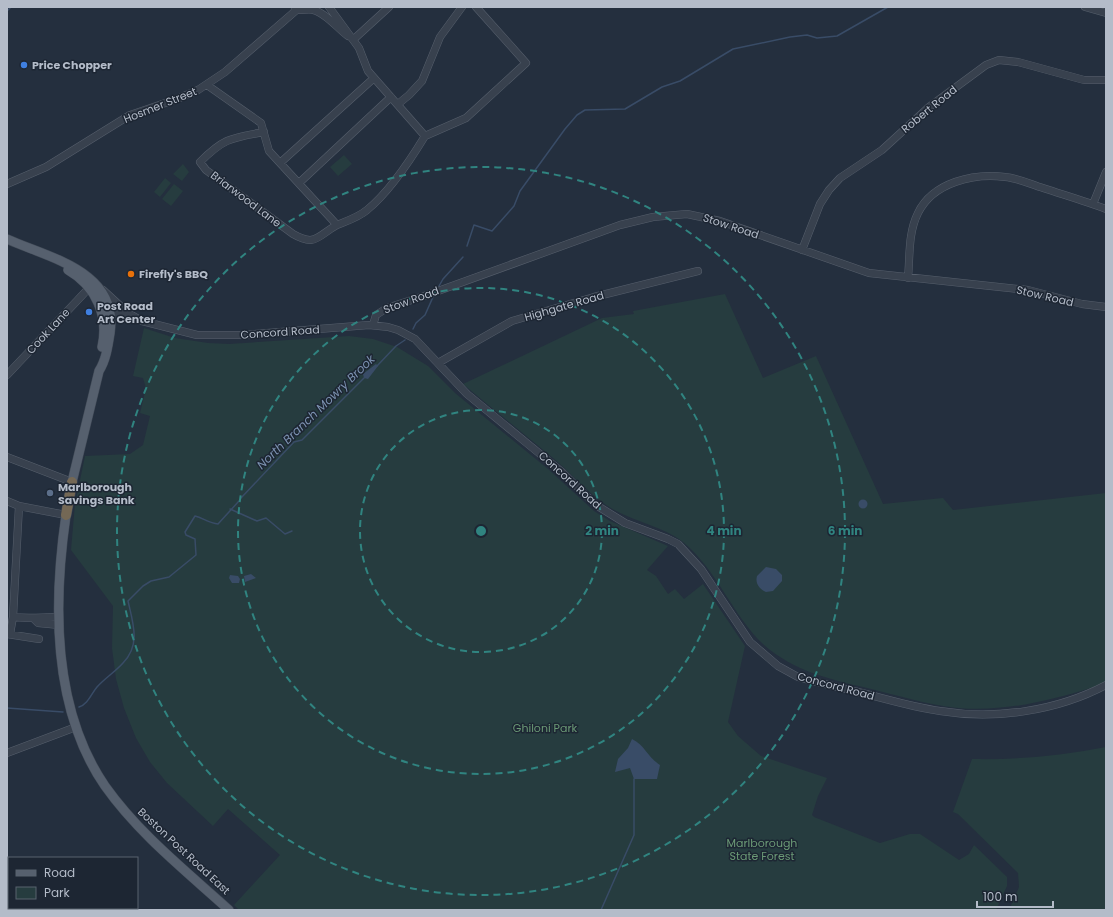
<svg xmlns="http://www.w3.org/2000/svg" width="1113" height="917" viewBox="0 0 1113 917" font-family="Poppins,sans-serif">
	<style>
		.green { fill: #263c3f }
		.water { fill: #394c67 }
		.lines { fill: none; stroke-linecap: round; stroke-linejoin: round }
		.stream { stroke: #394c67; stroke-width: 1.5 }
		.minor-casing { stroke: #565f6c; stroke-width: 8 }
		.major-casing { stroke: #414a57; stroke-width: 10 }
		.highway-casing { stroke: #434c59; stroke-width: 11 }
		.minor { stroke: #38414e; stroke-width: 7 }
		.major { stroke: #56606e; stroke-width: 9 }
		.highway { stroke: #746855; stroke-width: 10 }
		.ring { fill: none; stroke: #308480; stroke-width: 2; stroke-dasharray: 7 5 }
		.shop-dot { fill: #3f7fe0; stroke: #1d2633; stroke-width: 1.5 }
		.food-dot { fill: #e8710a; stroke: #1d2633; stroke-width: 1.5 }
		.service-dot { fill: #5c6f8a; stroke: #1d2633; stroke-width: 1.5 }
		.labels { text-anchor: middle; stroke-width: 3; stroke-linejoin: round; paint-order: stroke }
		.poi-label { font-size: 11px; font-weight: bold; fill: #b4bcc9; stroke: #1d2633; text-anchor: start }
		.street-label { font-size: 11px; fill: #b4bcc9; stroke: #1d2633 }
		.park-label { font-size: 11px; fill: #6b9a76; stroke: #1d2633 }
		.water-label { font-size: 12px; font-style: italic; fill: #7c92b1; stroke: #1d2633 }
		.centre { fill: #308480; stroke: #1d2633; stroke-width: 2 }
		.ring-label { font-size: 12px; text-anchor: middle; font-weight: bold; fill: #308480; stroke: #1d2633; stroke-width: 3; stroke-linejoin: round; paint-order: stroke }
	</style>
	<rect width="100%" height="100%" fill="#242f3e"/>
	<path class="green" d="M 344,155 L 352,164 L 338,176 L 330,167 Z
		M 183,164 L 189,172 L 182,181 L 173,174 Z
		M 165,178 L 171,183 L 160,197 L 154,192 Z
		M 174,184 L 183,191 L 171,206 L 162,199 Z
		M 725,294 L 763,378 L 816,356 L 883,504 L 943,498 L 953,510 L 1106,493 L 1106,681 L 1092,690 L 1091,688 C 1048,701 1004,712 958,708 C 927,705 897,695 867,688 C 829,679 794,671 764,645 C 732,615 718,571 683,542 C 663,526 630,521 606,505 C 587,492 571,473 553,458 C 523,433 493,409 463,384 L 602,318 L 634,314 L 633,311 Z
		M 144,328 L 175,338 L 208,343 L 229,344 L 349,336 L 373,339 L 397,347 L 428,366 L 455,393 L 548,469 L 594,511 L 610,521 L 668,546 L 647,570 L 656,576 L 668,594 L 675,589 L 684,599 L 703,584 L 745,646 L 728,722 L 738,736 L 761,756 L 827,778 L 818,796 L 812,815 L 814,817 L 880,843 L 910,834 L 920,834 L 959,860 L 969,854 L 974,845 L 1007,877 L 1007,886 L 996,910 L 239,910 L 234,905 L 280,855 L 228,809 L 213,826 L 167,783 L 150,762 L 136,738 L 124,708 L 116,679 L 112,648 L 113,606 L 71,550 L 75,504 L 85,456 L 130,454 L 143,445 L 150,416 L 140,413 L 146,388 L 143,378 L 133,376 Z
		M 1106,747 L 1106,910 L 1009,910 L 1019,887 L 1018,873 L 958,814 L 953,812 L 972,759 C 1016,760 1062,756 1106,747 Z"/>
	<path class="water" d="M 376,364 L 378,366 L 368,379 L 364,378 L 363,374 Z
		M858.5 504a4.5 4.5 0 1 1 9 0a4.5 4.5 0 1 1-9 0Z
		M 766,567 L 776,569 L 782,575 L 782,581 L 773,591 L 766,592 C 759,589 755,583 757,576 Z
		M 251,574 L 256,578 L 245,582 L 244,576 Z
		M 230,575 L 238,576 L 240,579 L 239,583 L 232,583 L 229,578 Z
		M 632,739 C 645,745 647,757 660,765 L 657,779 L 634,779 L 630,768 L 615,772 L 618,759 L 628,748 Z"/>
	<g class="lines">
		<path class="stream" d="M 7,11 L 11,7
			M 467,246 L 474,225 L 492,231 L 514,206 L 520,191 L 565,129 L 577,115 L 585,110 L 625,109 L 662,87 L 680,81 L 733,49 L 790,37 L 807,35 L 817,38 L 837,36 L 888,7
			M 439,286 L 443,279 L 463,257
			M 413,329 L 416,323 L 425,315 L 433,297
			M 377,366 L 396,346 L 405,340
			M 241,498 L 294,442 L 302,440 L 364,378
			M 230,509 L 257,521 L 266,518 L 285,534 L 292,531
			M 79,707 C 88,704 91,694 97,687 C 105,678 115,672 123,663 C 141,645 133,623 128,601 L 143,586 L 151,581 L 169,577 L 196,555 L 195,539 L 186,535 L 185,532 L 195,516 C 203,518 209,523 218,524 L 239,501
			M 7,708 L 63,712
			M 601,910 L 634,835 L 634,779"/>
		<defs>
			<path id="minor" d="M 1085,7 L 1106,13
				M 295,9 C 300,12 307,8 313,10 C 325,12 338,29 348,36
				M 354,39 L 389,7
				M 207,85 L 261,123 L 269,151 L 337,225 C 347,221 359,217 367,210 C 388,193 411,159 425,136 L 368,71 L 359,48 L 329,7
				M 398,104 L 409,95 L 422,81 L 440,37 L 462,7
				M 264,132 C 231,138 224,138 200,162 L 206,170 L 293,234 C 316,247 317,236 337,225
				M 425,136 L 466,118 L 526,63 L 476,7
				M 280,163 L 374,78
				M 299,183 L 391,97
				M 7,184 L 46,167 L 130,115 L 177,99 L 198,90 L 225,72 L 300,7
				M 1093,204 L 1106,172
				M 802,250 L 820,204 L 829,190 L 840,178 L 882,150 L 929,107 L 986,65 L 999,60 L 1018,62 L 1084,80 L 1106,80
				M 908,278 C 910,256 908,233 918,213 C 933,182 974,173 1005,177 C 1018,178 1030,184 1043,188 C 1064,195 1085,201 1106,209
				M 103,290 L 128,313 L 142,321 L 197,335 L 243,335 L 369,325 L 388,327 L 398,330 L 415,339 L 467,394 L 562,472 L 596,505 L 625,523 L 668,539 L 678,544 L 701,569 L 750,642 L 778,666 L 798,677 C 817,683 836,686 854,691 C 883,698 911,707 940,711 C 995,720 1057,711 1106,685
				M 106,311 L 113,314 L 128,313
				M 373,325 L 376,315 L 387,308 L 427,295 L 620,225 L 653,217 L 687,214 L 720,221 L 869,273 L 1028,290 L 1082,304 L 1106,307
				M 438,363 L 512,321 L 594,297 L 698,271
				M 7,375 L 89,288
				M 7,457 L 72,482
				M 7,501 L 19,506 L 13,617 C 29,619 43,617 59,617
				M 19,506 L 66,515
				M 34,619 L 38,623 L 59,625
				M 7,634 L 39,639
				M 10,634 L 13,617
				M 7,753 L 76,727"/>
			<path id="major" d="M 7,239 C 49,258 119,271 110,333 C 108,346 106,360 99,371 L 72,482
				M 68,270 C 96,286 109,316 102,347
				M 66,515 C 53,604 52,709 105,786 C 139,834 186,871 229,910"/>
			<path id="highway" d="M 66,515 L 72,482"/>
		</defs>
		<use href="#minor" class="minor-casing"/>
		<use href="#major" class="major-casing"/>
		<use href="#highway" class="highway-casing"/>
		<use href="#minor" class="minor"/>
		<use href="#major" class="major"/>
		<use href="#highway" class="highway"/>
	</g>
	<g class="ring">
		<circle cx="481" cy="531" r="121"/>
		<circle cx="481" cy="531" r="243"/>
		<circle cx="481" cy="531" r="364"/>
	</g>
	<g class="shop-dot">
		<circle cx="24" cy="65" r="4"/>
		<circle cx="89" cy="312" r="4"/>
	</g>
	<circle class="food-dot" cx="131" cy="274" r="4"/>
	<circle class="service-dot" cx="50" cy="493" r="4"/>
	<g class="labels">
		<g class="poi-label">
			<text x="32" y="69">Price Chopper</text>
			<text x="139" y="278">Firefly's BBQ</text>
			<text x="97" y="310">Post Road<tspan x="97" dy="13">Art Center</tspan></text>
			<text x="58" y="491">Marlborough<tspan x="58" dy="13">Savings Bank</tspan></text>
		</g>
		<g class="street-label">
			<text transform="translate(160 105) rotate(-22)" y="4">Hosmer Street</text>
			<text transform="translate(929 109) rotate(-39)" y="4">Robert Road</text>
			<text transform="translate(246 199) rotate(37)" y="4">Briarwood Lane</text>
			<text transform="translate(731 226) rotate(18)" y="4">Stow Road</text>
			<text transform="translate(1045 296) rotate(13)" y="4">Stow Road</text>
			<text transform="translate(411 300) rotate(-20)" y="4">Stow Road</text>
			<text transform="translate(564 306) rotate(-16)" y="4">Highgate Road</text>
			<text transform="translate(48 331) rotate(-47)" y="4">Cook Lane</text>
			<text transform="translate(280 332) rotate(-4)" y="4">Concord Road</text>
			<text transform="translate(570 480) rotate(42)" y="4">Concord Road</text>
			<text transform="translate(836 686) rotate(15)" y="4">Concord Road</text>
			<text transform="translate(184 851) rotate(43)" y="4">Boston Post Road East</text>
		</g>
		<g class="park-label">
			<text x="545" y="732">Ghiloni Park</text>
			<text x="762" y="847">Marlborough<tspan x="762" dy="13">State Forest</tspan></text>
		</g>
		<g class="water-label">
			<text transform="translate(316 412) rotate(-44)" y="4">North Branch Mowry Brook</text>
		</g>
	</g>
	<circle cx="481" cy="531" r="6" class="centre"/>
	<g class="ring-label">
		<text x="602" y="535">2 min</text>
		<text x="724" y="535">4 min</text>
		<text x="845" y="535">6 min</text>
	</g>
	<rect width="1113" height="917" fill="none" stroke="#b4bcc9" stroke-width="16"/>
	<rect x="8" y="857" width="130" height="52" fill="#1d2633" stroke="#59626f"/>
	<rect x="16" y="870" width="20" height="6" fill="#56606e" stroke="#59626f"/>
	<text x="44" y="877" font-size="12" fill="#b4bcc9">Road</text>
	<rect x="16" y="887" width="20" height="12" fill="#263c3f" stroke="#59626f"/>
	<text x="44" y="897" font-size="12" fill="#b4bcc9">Park</text>
	<path d="M977 901v6h76v-6" fill="none" stroke="#b4bcc9" stroke-width="2"/>
	<text x="983" y="901" font-size="12" fill="#b4bcc9" stroke="#1d2633" stroke-width="3" paint-order="stroke">100 m</text>
</svg>
